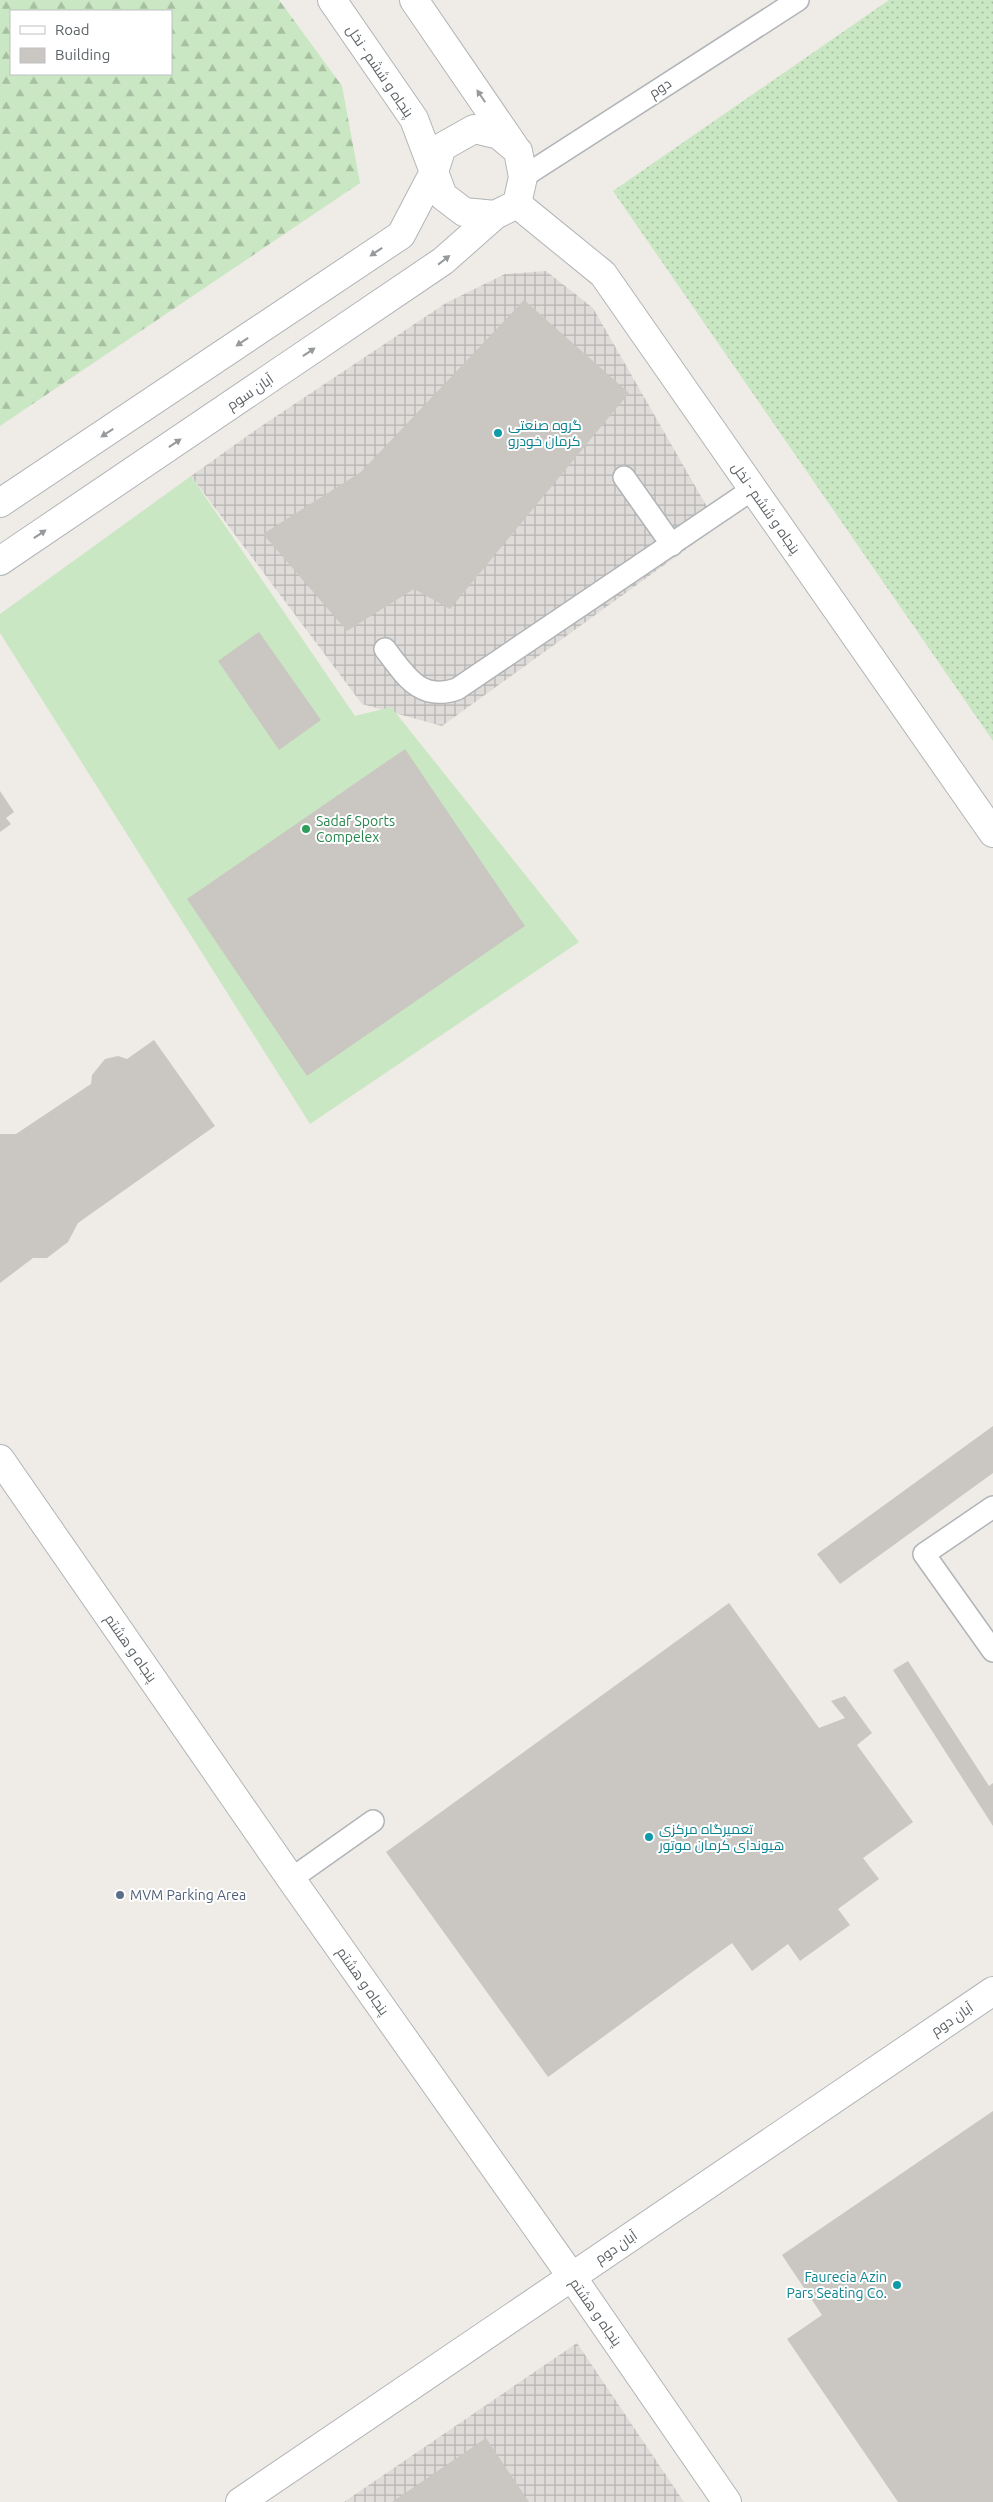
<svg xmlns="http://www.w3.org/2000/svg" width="993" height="2502" viewBox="0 0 993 2502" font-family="Ubuntu,Cairo,sans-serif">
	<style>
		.industrial { fill: url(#industrial-grid) }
		.grass { fill: url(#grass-dots) }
		.forest { fill: url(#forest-firs); fill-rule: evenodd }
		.pitch { fill: #c9e7c2 }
		.building { fill: #cac6c2 }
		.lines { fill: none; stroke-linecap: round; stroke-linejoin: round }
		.service-casing { stroke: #b1b5b8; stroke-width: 24 }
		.tertiary-casing { stroke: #b1b5b8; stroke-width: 30 }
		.service { stroke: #fff; stroke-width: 21 }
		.tertiary { stroke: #fff; stroke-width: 28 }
		.oneway { fill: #969a9c }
		.culture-dot { fill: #0f9aa8; stroke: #fff; stroke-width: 2 }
		.leisure-dot { fill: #2e9e5b; stroke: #fff; stroke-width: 2 }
		.service-dot { fill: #5c6f8a; stroke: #fff; stroke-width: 2 }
		.labels { text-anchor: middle; stroke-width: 4; stroke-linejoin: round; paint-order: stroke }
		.street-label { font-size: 14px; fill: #5d6366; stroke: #fff }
		.culture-label { font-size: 14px; fill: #0d838f; stroke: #fff; text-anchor: start }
		.leisure-label { font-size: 14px; fill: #27864d; stroke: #fff; text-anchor: start }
		.service-label { font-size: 14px; fill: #4e5e75; stroke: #fff; text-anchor: start }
	</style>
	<defs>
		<pattern id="industrial-grid" width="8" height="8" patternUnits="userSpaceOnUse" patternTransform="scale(1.25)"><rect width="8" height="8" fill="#dedbd8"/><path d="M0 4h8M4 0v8" fill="none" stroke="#b7b5b3"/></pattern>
		<pattern id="grass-dots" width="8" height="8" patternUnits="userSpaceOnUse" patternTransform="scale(1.25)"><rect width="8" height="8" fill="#c9e7c2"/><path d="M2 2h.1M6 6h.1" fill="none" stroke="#a6bfa1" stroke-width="1.8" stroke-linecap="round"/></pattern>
		<pattern id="forest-firs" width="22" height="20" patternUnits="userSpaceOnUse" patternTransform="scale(1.25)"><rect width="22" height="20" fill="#c9e7c2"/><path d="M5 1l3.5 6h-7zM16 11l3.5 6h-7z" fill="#a6bfa1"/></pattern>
	</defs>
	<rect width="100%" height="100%" fill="#efebe6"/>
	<path class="industrial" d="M 546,271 L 593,308 L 718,526 L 442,726 L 362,704 L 191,476 L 260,427 L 446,303 L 505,274 Z
		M 577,2343 L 684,2502 L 344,2502 Z"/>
	<path class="grass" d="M 889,0 L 993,0 L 993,741 L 613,191 Z"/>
	<path class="forest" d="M 0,0 L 279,0 L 342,86 L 360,183 L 0,426 ZM 11,11 L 171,11 L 171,74 L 11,74 Z"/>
	<path class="pitch" d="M 191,476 L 355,716 L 391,707 L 579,942 L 310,1124 L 0,633 L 0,614 Z"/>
	<path class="building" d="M 524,300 L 629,393 L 450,609 L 414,589 L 347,631 L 263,534 L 361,472 Z
		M 259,632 L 321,720 L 279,750 L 218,661 Z
		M 405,749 L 525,926 L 307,1076 L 187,899 Z
		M 0,791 L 14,812 L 6,818 L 11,824 L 0,832 Z
		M 154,1040 L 215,1126 L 78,1223 L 68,1242 L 47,1258 L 33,1258 L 0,1283 L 0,1134 L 16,1134 L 91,1084 L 92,1075 L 105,1059 L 118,1056 L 127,1059 Z
		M 993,1426 L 993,1473 L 840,1584 L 817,1554 Z
		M 729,1603 L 819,1728 L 845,1718 L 831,1701 L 845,1696 L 872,1733 L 857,1745 L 913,1822 L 863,1858 L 879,1879 L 838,1909 L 850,1925 L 800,1961 L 788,1944 L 752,1971 L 732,1943 L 548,2077 L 386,1852 Z
		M 908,1661 L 989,1786 L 993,1783 L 993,1826 L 893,1670 Z
		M 993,2111 L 993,2502 L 898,2502 L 787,2339 L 822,2315 L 782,2255 Z
		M 486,2438 L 529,2502 L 392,2502 Z"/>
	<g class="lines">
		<defs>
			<path id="service" d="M 523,177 L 798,0
				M 624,477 L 672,545
				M 385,649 C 405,675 420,702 457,689 L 753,489
				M 993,1507 L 924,1554 L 993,1651
				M 291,1879 L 373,1821"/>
			<path id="tertiary" d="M 414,0 L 514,146
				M 474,129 L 499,135 L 518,151 L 523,177 L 517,204 L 495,215 L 464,212 L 443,196 L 434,172 L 442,147 Z
				M 517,204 L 603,274 L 993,833
				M 0,503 L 401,235 L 434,172 L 414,119 L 332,0
				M 0,561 L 443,261 L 495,215
				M 0,1459 L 291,1879 L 572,2277 L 727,2502
				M 240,2502 L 993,1991"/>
		</defs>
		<use href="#service" class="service-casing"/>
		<use href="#tertiary" class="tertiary-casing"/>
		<use href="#service" class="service"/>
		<use href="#tertiary" class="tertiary"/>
	</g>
	<defs><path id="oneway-solid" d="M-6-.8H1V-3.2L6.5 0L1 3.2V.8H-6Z" transform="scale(1.25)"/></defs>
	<g class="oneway">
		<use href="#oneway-solid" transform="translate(481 96) rotate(-124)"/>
		<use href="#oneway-solid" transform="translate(376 252) rotate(146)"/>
		<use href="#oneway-solid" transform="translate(444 260) rotate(-38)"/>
		<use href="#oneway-solid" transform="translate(242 342) rotate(146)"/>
		<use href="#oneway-solid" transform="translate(309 352) rotate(-34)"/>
		<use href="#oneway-solid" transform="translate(107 433) rotate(147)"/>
		<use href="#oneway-solid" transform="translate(175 443) rotate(-34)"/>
		<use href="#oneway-solid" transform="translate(40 534) rotate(-34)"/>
	</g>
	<g class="culture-dot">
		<circle cx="498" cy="433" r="5"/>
		<circle cx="649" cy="1837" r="5"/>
		<circle cx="897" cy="2285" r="5"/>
	</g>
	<circle class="leisure-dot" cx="306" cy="829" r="5"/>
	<circle class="service-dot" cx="120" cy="1895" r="5"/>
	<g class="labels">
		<g class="street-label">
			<text transform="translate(380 71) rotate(56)" y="5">پنجاه و ششم - نخل</text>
			<text transform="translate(660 88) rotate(-33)" y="5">دوم</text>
			<text transform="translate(250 392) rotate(-34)" y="5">آبان سوم</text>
			<text transform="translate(766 508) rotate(55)" y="5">پنجاه و ششم - نخل</text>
			<text transform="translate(131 1648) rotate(55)" y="5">پنجاه و هشتم</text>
			<text transform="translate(363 1981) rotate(55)" y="5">پنجاه و هشتم</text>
			<text transform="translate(952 2019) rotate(-34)" y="5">آبان دوم</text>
			<text transform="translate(616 2247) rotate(-34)" y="5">آبان دوم</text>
			<text transform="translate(596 2312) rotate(55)" y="5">پنجاه و هشتم</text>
		</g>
		<g class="culture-label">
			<text x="508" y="430">گروه صنعتی<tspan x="508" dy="16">کرمان خودرو</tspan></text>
			<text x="659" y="1834">تعمیرگاه مرکزی<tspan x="659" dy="16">هیوندای کرمان موتور</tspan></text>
			<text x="887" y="2282" text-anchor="end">Faurecia Azin<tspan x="887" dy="16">Pars Seating Co.</tspan></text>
		</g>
		<g class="leisure-label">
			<text x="316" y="826">Sadaf Sports<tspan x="316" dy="16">Compelex</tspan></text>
		</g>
		<g class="service-label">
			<text x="130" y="1900">MVM Parking Area</text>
		</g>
	</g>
	<rect x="10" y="10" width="162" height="65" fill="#ffffff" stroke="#bec1c2"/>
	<rect x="20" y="26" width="25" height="8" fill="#ffffff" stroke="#bec1c2"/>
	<text x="55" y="35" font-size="15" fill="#5d6366">Road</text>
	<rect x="20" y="48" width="25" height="15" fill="#cac6c2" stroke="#bec1c2"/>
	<text x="55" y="60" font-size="15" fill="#5d6366">Building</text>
</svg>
